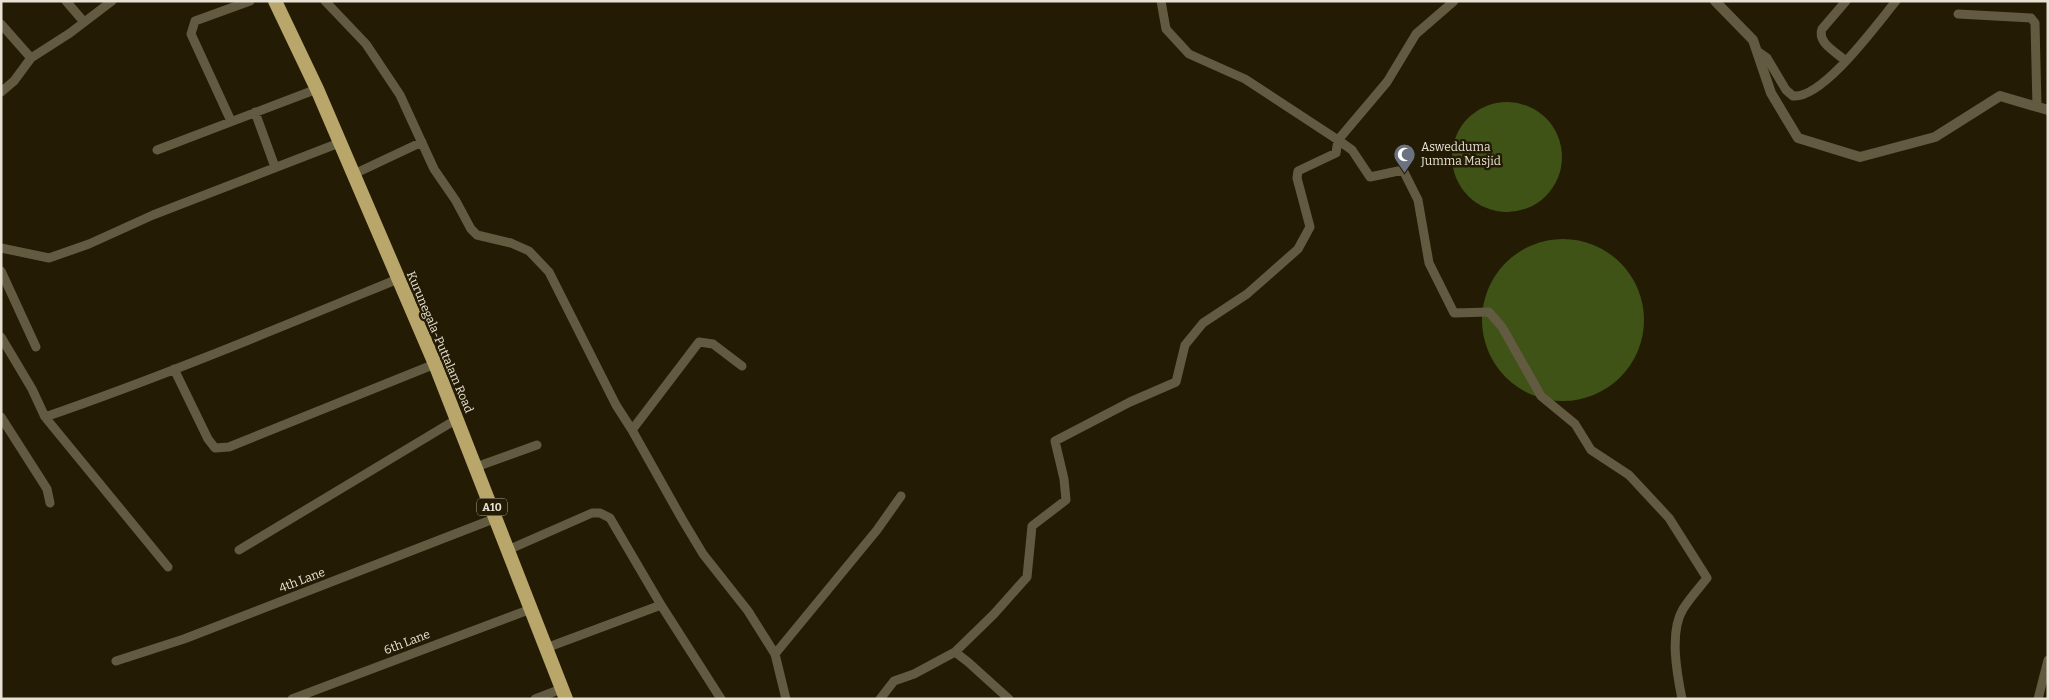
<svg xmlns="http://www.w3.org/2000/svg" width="2049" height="700" viewBox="0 0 2049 700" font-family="Bitter,serif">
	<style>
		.forest { fill: #3f5317 }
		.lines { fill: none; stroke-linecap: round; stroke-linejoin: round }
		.minor { stroke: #635b41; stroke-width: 9 }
		.tertiary { stroke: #635b41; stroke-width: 10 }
		.trunk { stroke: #b9a66a; stroke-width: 14 }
		.labels { text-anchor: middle; stroke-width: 5; stroke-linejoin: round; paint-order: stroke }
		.shield { fill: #241b04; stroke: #ada696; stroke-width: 1 }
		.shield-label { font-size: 11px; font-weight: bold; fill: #e8e2d4 }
		.poi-label { font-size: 12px; fill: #e8e2d4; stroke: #241b04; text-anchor: start }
		.street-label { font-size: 12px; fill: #e8e2d4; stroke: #241b04 }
	</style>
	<rect width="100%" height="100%" fill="#241b04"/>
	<path class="forest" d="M1452 157a55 55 0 1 1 110 0a55 55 0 1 1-110 0Z
		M1482 320a81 81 0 1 1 162 0a81 81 0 1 1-162 0Z"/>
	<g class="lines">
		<path class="minor" d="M 66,1 L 84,22
			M 325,1 L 366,44 L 400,95 L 434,169 L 456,201 L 471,229 L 477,235 L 511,243 L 529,251 L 549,272 L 616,405 L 632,430 L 682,519 L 703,554 L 748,611 L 775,654 L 786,699
			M 1161,1 L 1166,29 L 1189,54 L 1245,79 L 1338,140 L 1352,150 L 1370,177 L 1403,170 L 1418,200 L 1429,263 L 1454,313 L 1489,312 L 1502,327 L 1541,396 L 1575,424 L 1591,450 L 1629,475 L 1669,518 L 1707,578 C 1699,588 1690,598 1683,609 C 1669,632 1677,674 1682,699
			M 1846,1 L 1822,29 C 1817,43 1836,52 1846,61
			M 1958,14 L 2031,18 L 2035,23 L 2037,107
			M 1,24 L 31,58
			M 1757,51 L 1767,58 L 1786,90 L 1793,96 C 1823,99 1877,24 1896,1
			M 1,92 L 14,81 L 31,58 L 70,33 L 112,1
			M 255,112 L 275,167
			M 231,121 L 191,34 L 195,21 L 250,1
			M 157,150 L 317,89
			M 354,174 L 422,142
			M 1,248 L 49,258 L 89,244 L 153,215 L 339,143
			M 1,271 L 36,347
			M 1,337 L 32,389 L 45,417 L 168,567
			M 174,369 L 208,439 L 215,448 L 229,447 L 435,364
			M 1,417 L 47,489 L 50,503
			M 45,417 C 164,376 281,327 398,279
			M 632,430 L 699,342 L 713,344 L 742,366
			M 476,467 L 537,445
			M 239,550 L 457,419
			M 508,550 L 592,513 L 600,513 L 610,518 L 661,605 L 721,699
			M 546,648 L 661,605
			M 955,652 L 994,614 L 1027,577 L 1032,526 L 1066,500 L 1064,479 L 1055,441 L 1130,402 L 1176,382 L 1185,345 L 1203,323 L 1247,294 L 1298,249 L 1310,227 L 1297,178 L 1298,171 L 1336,153 L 1338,140 L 1387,82 L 1416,34 L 1454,1
			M 775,654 L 877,530 L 901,496
			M 116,661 L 184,639 L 496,518
			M 292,699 L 531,609
			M 535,699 L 561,689
			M 880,699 L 894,681 L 914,674 L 955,652 L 968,662 L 1009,699
			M 2038,699 L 2048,660"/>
		<path class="tertiary" d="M 1715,1 L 1753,40 L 1771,93 L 1798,138 L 1860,157 L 1935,137 L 2000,96 L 2048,110"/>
		<path class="trunk" d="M 275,1 L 317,89 L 435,364 L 566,699"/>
	</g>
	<defs>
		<symbol id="mosque-pin" viewBox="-11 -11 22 30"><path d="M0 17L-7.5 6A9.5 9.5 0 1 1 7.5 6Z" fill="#6b7280" stroke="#241b04"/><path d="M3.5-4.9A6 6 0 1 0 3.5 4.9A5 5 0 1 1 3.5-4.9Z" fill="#fff"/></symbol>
	</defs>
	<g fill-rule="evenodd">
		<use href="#mosque-pin" x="1392" y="142" width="25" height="34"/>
	</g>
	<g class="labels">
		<rect class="shield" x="477" y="498.5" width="30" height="17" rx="4"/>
		<g class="shield-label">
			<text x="492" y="511">A10</text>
		</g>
		<g class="poi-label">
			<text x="1421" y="151">Aswedduma<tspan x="1421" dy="14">Jumma Masjid</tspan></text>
		</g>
		<g class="street-label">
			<text transform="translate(440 342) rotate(67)" y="4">Kurunegala-Puttalam Road</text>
			<text transform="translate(302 580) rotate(-21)" y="4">4th Lane</text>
			<text transform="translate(407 642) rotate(-21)" y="4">6th Lane</text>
		</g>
	</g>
	<rect width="2049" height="700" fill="none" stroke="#e8e2d4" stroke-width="5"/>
</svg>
